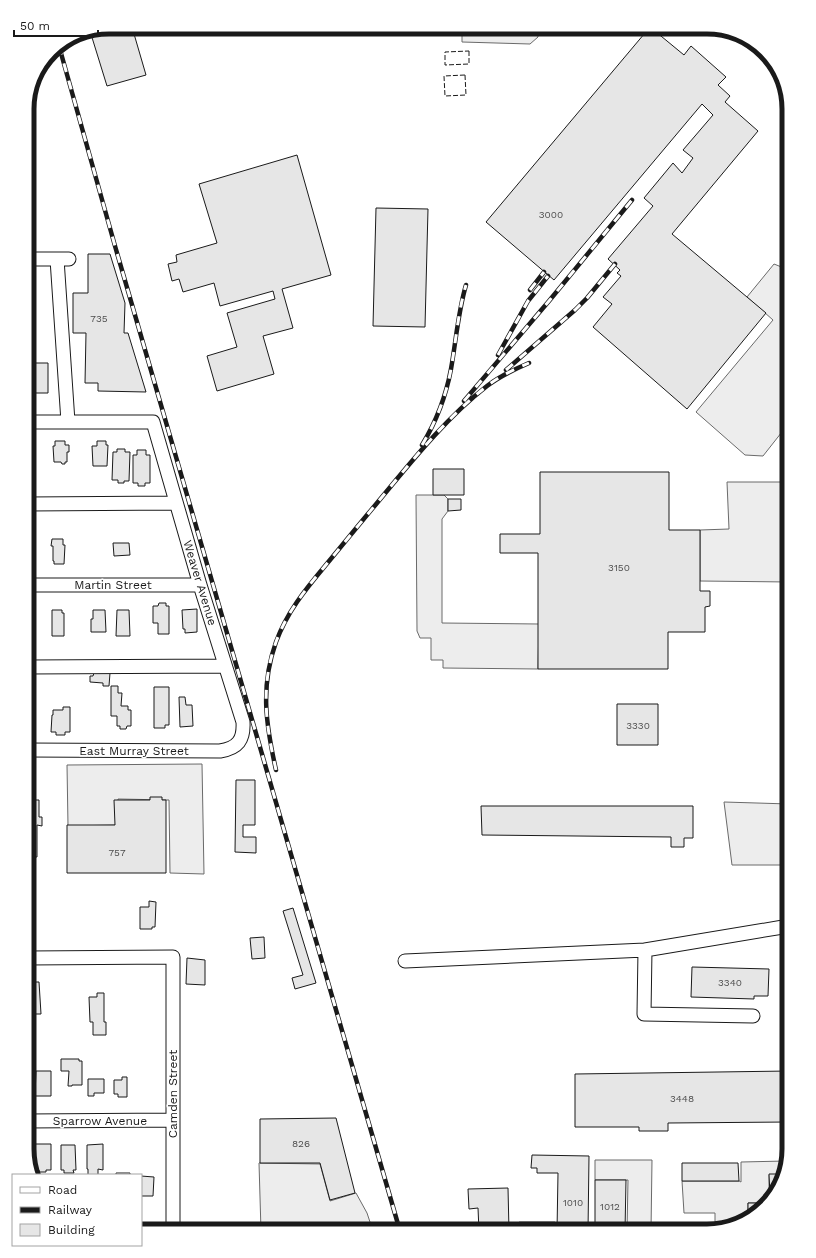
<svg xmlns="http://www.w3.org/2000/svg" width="816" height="1258" viewBox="0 0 816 1258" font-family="'Work Sans',sans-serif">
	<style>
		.built { fill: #ededed; stroke: #6a6a6a }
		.building { fill: #e6e6e6; stroke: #1a1a1a }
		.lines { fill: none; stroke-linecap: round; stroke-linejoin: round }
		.minor-casing { stroke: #1a1a1a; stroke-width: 15 }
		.minor { stroke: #fff; stroke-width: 13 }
		.rail-casing { stroke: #1a1a1a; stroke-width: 4.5 }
		.rail { stroke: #fff; stroke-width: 3; stroke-dasharray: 9; stroke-linecap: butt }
		.fence { stroke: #1a1a1a; stroke-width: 1; stroke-dasharray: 5 2; stroke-linecap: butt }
		.labels { text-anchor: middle; stroke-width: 3; stroke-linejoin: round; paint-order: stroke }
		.number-label { font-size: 10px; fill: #4d4d4d }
		.street-label { font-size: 12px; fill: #1a1a1a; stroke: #fff }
		.rim { fill: none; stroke: #1a1a1a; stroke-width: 5 }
	</style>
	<rect width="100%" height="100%" fill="#fff"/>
	<path class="built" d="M 462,27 L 538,27 L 538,37 L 530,44 L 462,42 Z
		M 774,264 L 789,270 L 789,423 L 763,456 L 745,455 L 696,412 L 773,320 L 747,297 Z
		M 727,482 L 789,482 L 789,582 L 700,581 L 700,530 L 729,529 Z
		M 416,495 L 444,495 L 448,499 L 448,511 L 442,519 L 442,623 L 539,624 L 538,669 L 443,668 L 443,660 L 431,660 L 431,638 L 420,638 L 417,631 Z
		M 202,764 L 204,874 L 170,873 L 169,800 L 118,799 L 118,825 L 68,826 L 67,765 Z
		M 724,802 L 789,804 L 789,865 L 732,865 Z
		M 595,1160 L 652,1160 L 651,1231 L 627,1231 L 628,1180 L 595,1180 Z
		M 786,1161 L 782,1174 L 769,1175 L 769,1199 L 765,1203 L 748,1203 L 748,1219 L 744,1222 L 715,1229 L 715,1213 L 684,1213 L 682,1181 L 739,1181 L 741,1182 L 741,1162 Z
		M 259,1163 L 320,1164 L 330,1201 L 356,1193 L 367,1213 L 373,1231 L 261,1231 Z
		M 519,1222 L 555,1222 L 555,1231 L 519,1231 Z"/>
	<path class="building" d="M 109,27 L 132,27 L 146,75 L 107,86 L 90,31 Z
		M 183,27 L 224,27 L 224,29 L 183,29 Z
		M 650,27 L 684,55 L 691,46 L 726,77 L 718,85 L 730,96 L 725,102 L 758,131 L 672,234 L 766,313 L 687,409 L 593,327 L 612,304 L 603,297 L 621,276 L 617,273 L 620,270 L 608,259 L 653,206 L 644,198 L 673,163 L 682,173 L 693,158 L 683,150 L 713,115 L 702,104 L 554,280 L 486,222 Z
		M 297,155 L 331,275 L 282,289 L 293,328 L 263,336 L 274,374 L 217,391 L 207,356 L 237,347 L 227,313 L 275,299 L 273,291 L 220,306 L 214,283 L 183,292 L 179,279 L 172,281 L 168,264 L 177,262 L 176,255 L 217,243 L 199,184 Z
		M 376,208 L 428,209 L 425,327 L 373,326 Z
		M 88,254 L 110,254 L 125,303 L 124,333 L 128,333 L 146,392 L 98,391 L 98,383 L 85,383 L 86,333 L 73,333 L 73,293 L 88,293 Z
		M 31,363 L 48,363 L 48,393 L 31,393 Z
		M 27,380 L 29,380 L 28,396 L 27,396 Z
		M 55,441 L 65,441 L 65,445 L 69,445 L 69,452 L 67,452 L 67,462 L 65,462 L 65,464 L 62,464 L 61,462 L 54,462 L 53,446 L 55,446 Z
		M 97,441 L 106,441 L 106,445 L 108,445 L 107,466 L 93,466 L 92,446 L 97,446 Z
		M 117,449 L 125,449 L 125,452 L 130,452 L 129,481 L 124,481 L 124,483 L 118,483 L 118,480 L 112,480 L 113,452 L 117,452 Z
		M 137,450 L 146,450 L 146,455 L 150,455 L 150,483 L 145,483 L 145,486 L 138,486 L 138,483 L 133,483 L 133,455 L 137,455 Z
		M 433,469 L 464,469 L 464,495 L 433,495 Z
		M 540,472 L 669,472 L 669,530 L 700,530 L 700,591 L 710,591 L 710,606 L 705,607 L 705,632 L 668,632 L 668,669 L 538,669 L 538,553 L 500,553 L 500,534 L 540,534 Z
		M 448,499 L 461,499 L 461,510 L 448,511 Z
		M 52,539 L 63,539 L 63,545 L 65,545 L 64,564 L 54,564 L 54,561 L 53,561 L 53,546 L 51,546 Z
		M 113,543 L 129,543 L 130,555 L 114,556 Z
		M 159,603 L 166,603 L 166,606 L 169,606 L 169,634 L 158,634 L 158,623 L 153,623 L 153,606 L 158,606 Z
		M 197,609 L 197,632 L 185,633 L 185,629 L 183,629 L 182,610 Z
		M 52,610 L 62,610 L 62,613 L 64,613 L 64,636 L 52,636 Z
		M 93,610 L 105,610 L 106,632 L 91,632 L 91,619 L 93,619 Z
		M 117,610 L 129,610 L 130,636 L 116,636 Z
		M 94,673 L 110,673 L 109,686 L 103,686 L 103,683 L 90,682 L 90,676 L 93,676 Z
		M 111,686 L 118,686 L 118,693 L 122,693 L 121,706 L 128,706 L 128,710 L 131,710 L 131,726 L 127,726 L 126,729 L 120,729 L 120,726 L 117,726 L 117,716 L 111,716 Z
		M 154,687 L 169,687 L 169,725 L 165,725 L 165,728 L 154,728 Z
		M 179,697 L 185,697 L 186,705 L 192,705 L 193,726 L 180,727 Z
		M 617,704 L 658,704 L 658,745 L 617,745 Z
		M 63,707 L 70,707 L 70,732 L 65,732 L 65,735 L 56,735 L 56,732 L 51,732 L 52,715 L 53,715 L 53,710 L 63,710 Z
		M 236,780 L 255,780 L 255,825 L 243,825 L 243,837 L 256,837 L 256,853 L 235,852 Z
		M 150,797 L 162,797 L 162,800 L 166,800 L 166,873 L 67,873 L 67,825 L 115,825 L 114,800 L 150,800 Z
		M 27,800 L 39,800 L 39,817 L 42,817 L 42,826 L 37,825 L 37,857 L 27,857 Z
		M 481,806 L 693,806 L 693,838 L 684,838 L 684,847 L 671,847 L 671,837 L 482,835 Z
		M 149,901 L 156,902 L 155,927 L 152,927 L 152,929 L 140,929 L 140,907 L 149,907 Z
		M 293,908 L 316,983 L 295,989 L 292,978 L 303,975 L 283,911 Z
		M 264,937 L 265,958 L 252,959 L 250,938 Z
		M 187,958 L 205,960 L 205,985 L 186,984 Z
		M 692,967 L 769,969 L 768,996 L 754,996 L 754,999 L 691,997 Z
		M 27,982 L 39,982 L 41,1014 L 27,1014 Z
		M 97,993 L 104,993 L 104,1022 L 106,1022 L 106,1035 L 93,1035 L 93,1022 L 90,1022 L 89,997 L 97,997 Z
		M 61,1059 L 79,1059 L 79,1061 L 82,1061 L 82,1085 L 72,1085 L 72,1086 L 68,1086 L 69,1071 L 61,1071 Z
		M 36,1071 L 51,1071 L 51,1096 L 35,1096 Z
		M 789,1071 L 789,1122 L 668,1123 L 668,1131 L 639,1131 L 639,1127 L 575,1127 L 575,1074 Z
		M 122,1077 L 127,1077 L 127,1097 L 118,1097 L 118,1094 L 114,1094 L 114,1080 L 122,1080 Z
		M 88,1079 L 104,1079 L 104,1093 L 94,1093 L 94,1096 L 88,1096 Z
		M 336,1118 L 355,1193 L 330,1200 L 320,1163 L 260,1163 L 260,1119 Z
		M 35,1144 L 51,1144 L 51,1170 L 46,1170 L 46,1172 L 39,1172 L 39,1170 L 35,1170 Z
		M 103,1144 L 103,1170 L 98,1169 L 98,1175 L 88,1175 L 88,1169 L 87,1169 L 87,1145 Z
		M 61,1145 L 75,1145 L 76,1170 L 73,1170 L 74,1173 L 64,1173 L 64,1170 L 61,1170 Z
		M 532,1155 L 589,1156 L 588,1231 L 557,1231 L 558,1173 L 537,1173 L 537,1168 L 531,1168 Z
		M 682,1163 L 738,1163 L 739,1181 L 682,1181 Z
		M 116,1173 L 130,1173 L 130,1175 L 116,1175 Z
		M 769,1174 L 782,1174 L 778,1190 L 772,1195 L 770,1195 Z
		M 141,1176 L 154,1177 L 153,1196 L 141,1196 Z
		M 595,1180 L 626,1180 L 625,1231 L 595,1231 Z
		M 508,1188 L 509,1231 L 479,1231 L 478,1208 L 469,1209 L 468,1189 Z
		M 748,1203 L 765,1203 L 748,1219 Z"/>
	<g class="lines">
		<defs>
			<path id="minor" d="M 27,259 L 69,259
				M 57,259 L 68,422
				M 27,504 L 176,503
				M 27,585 L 200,585
				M 27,667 L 225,666
				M 27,750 L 220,751 C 238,748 244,740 243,722 L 200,585 L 153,422 L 27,422
				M 27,958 L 173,957 L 173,1231
				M 405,961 L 645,950
				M 753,1016 L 644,1014 L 645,950 L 789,926
				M 27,1121 L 173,1120"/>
		</defs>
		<use href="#minor" class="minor-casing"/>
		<use href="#minor" class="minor"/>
		<defs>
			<path id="rail" d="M 59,46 L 115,246 L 400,1231
				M 530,290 L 544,272
				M 498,355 L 528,301 L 548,276
				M 506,370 L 575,310 L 587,298 L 615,264
				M 464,401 L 549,301 L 632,200
				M 422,445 C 436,422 446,396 451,369 C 456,341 458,312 466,285
				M 276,770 C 266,725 260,687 276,642 C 287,612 305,590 325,566 C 339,549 353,532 367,515 C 404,471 442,421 487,386 C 500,376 515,369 529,363"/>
		</defs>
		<use href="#rail" class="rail-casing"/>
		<use href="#rail" class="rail"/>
		<path class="fence" d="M 469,51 L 469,64 L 445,65 L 445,52 Z
			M 465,75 L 466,95 L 445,96 L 444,76 Z"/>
	</g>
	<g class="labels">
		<g class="number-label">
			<text x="551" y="218">3000</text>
			<text x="99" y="322">735</text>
			<text x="619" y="571">3150</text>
			<text x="638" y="729">3330</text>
			<text x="117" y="856">757</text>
			<text x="730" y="986">3340</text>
			<text x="682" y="1102">3448</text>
			<text x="301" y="1147">826</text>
			<text x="573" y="1206">1010</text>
			<text x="610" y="1210">1012</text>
		</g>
		<g class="street-label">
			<text transform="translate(200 583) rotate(73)" y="4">Weaver Avenue</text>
			<text x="113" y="589">Martin Street</text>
			<text x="134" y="755">East Murray Street</text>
			<text transform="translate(173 1094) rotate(-90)" y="4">Camden Street</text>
			<text x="100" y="1125">Sparrow Avenue</text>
		</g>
	</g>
	<path d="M0 0H816V1258H0ZM109 34H707A75 75 0 0 1 782 109V1149A75 75 0 0 1 707 1224H109A75 75 0 0 1 34 1149V109A75 75 0 0 1 109 34Z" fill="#fff" fill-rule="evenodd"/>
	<path class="rim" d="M109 34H707A75 75 0 0 1 782 109V1149A75 75 0 0 1 707 1224H109A75 75 0 0 1 34 1149V109A75 75 0 0 1 109 34Z"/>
	<rect x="12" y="1174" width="130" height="72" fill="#ffffff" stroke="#a3a3a3"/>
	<rect x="20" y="1187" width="20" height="6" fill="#ffffff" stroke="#a3a3a3"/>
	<text x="48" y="1194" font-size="12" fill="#1a1a1a">Road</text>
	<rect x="20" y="1207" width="20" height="6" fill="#1a1a1a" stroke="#a3a3a3"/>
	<text x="48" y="1214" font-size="12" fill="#1a1a1a">Railway</text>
	<rect x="20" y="1224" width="20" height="12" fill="#e6e6e6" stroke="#a3a3a3"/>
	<text x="48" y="1234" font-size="12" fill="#1a1a1a">Building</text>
	<path d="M14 30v6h84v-6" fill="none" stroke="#1a1a1a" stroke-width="2"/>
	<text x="20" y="30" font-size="12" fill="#1a1a1a" stroke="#ffffff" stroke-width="3" paint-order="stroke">50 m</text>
</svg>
